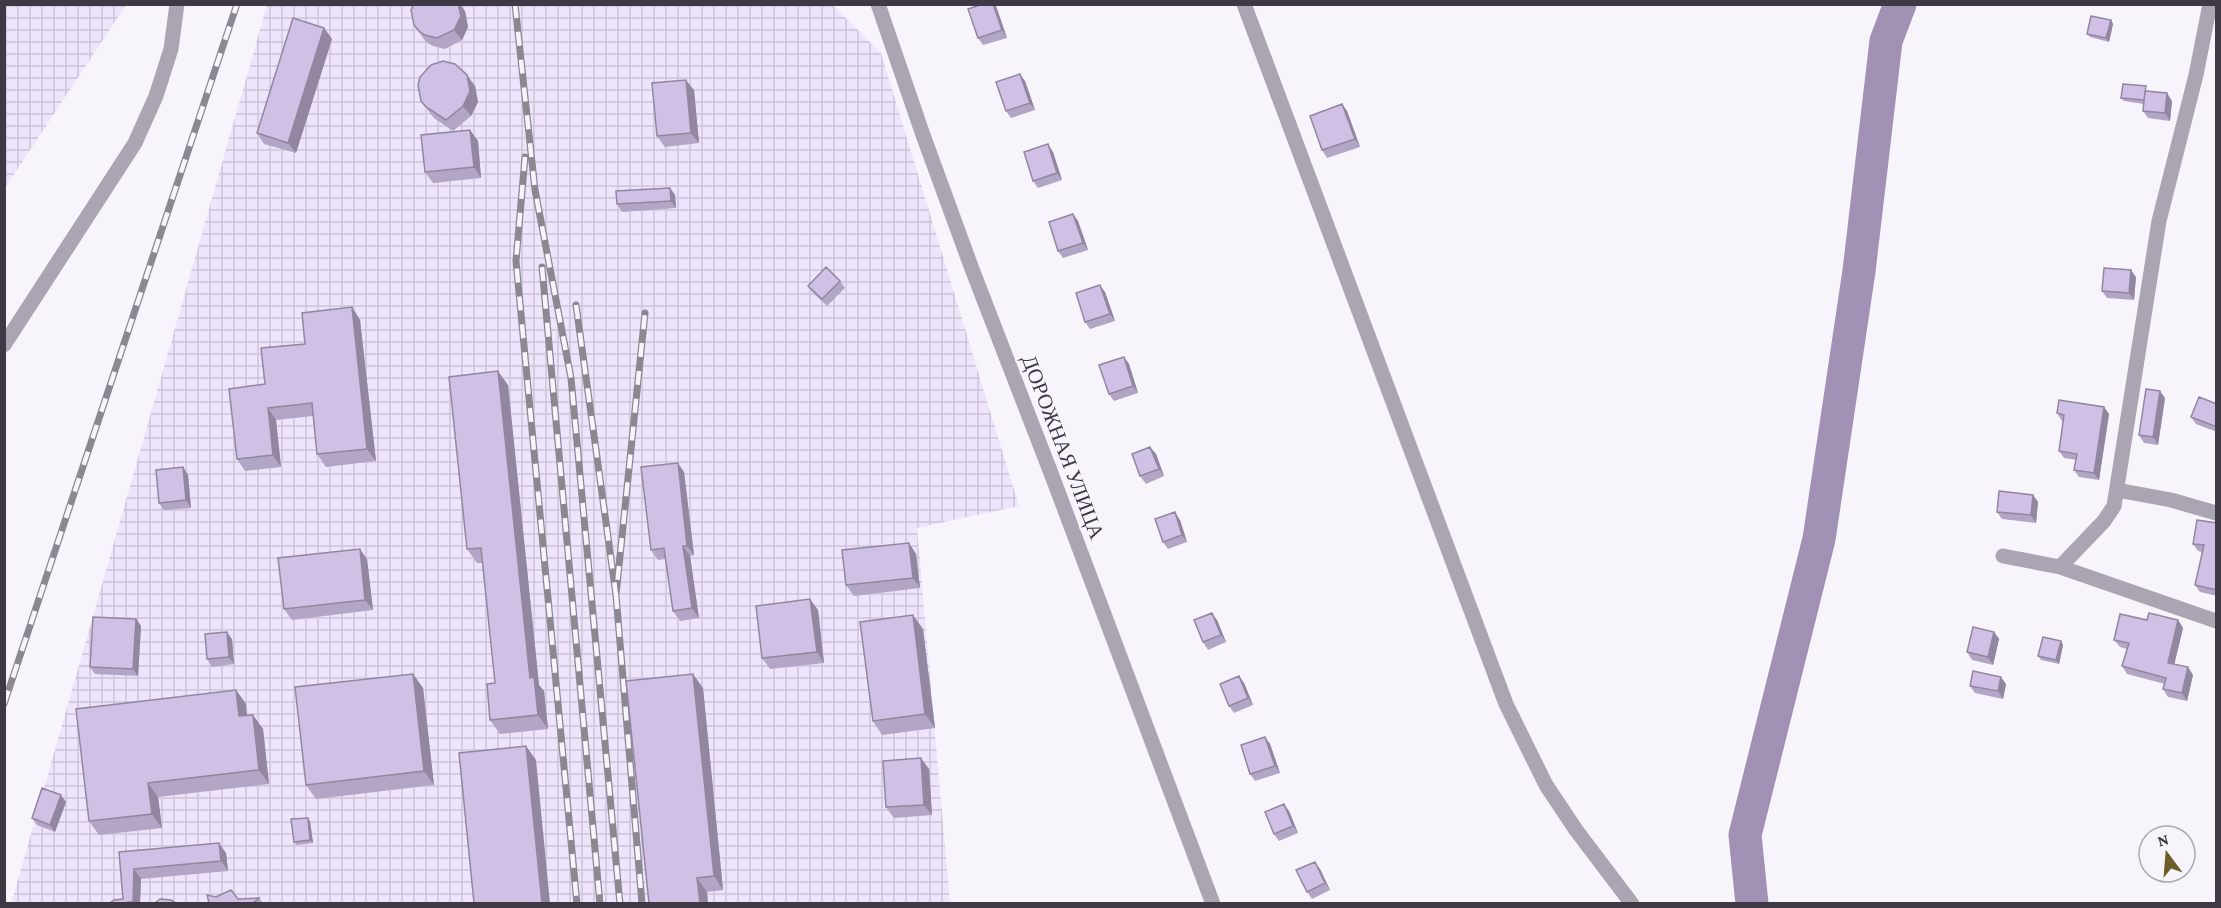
<svg xmlns="http://www.w3.org/2000/svg" width="2221" height="908" viewBox="0 0 2221 908" font-family="'Crimson Pro',serif">
	<style>
		.industrial { fill: url(#industrial-grid) }
		.lines { fill: none; stroke-linecap: round; stroke-linejoin: round }
		.river { stroke: #a191b5; stroke-width: 33 }
		.minor { stroke: #aba5b3; stroke-width: 15 }
		.rail-casing { stroke: #8c8892; stroke-width: 7 }
		.rail { stroke: #f7f5fb; stroke-width: 4.5; stroke-dasharray: 14; stroke-linecap: butt }
		.wall { fill: #b3a5c5 }
		.shaded-wall { fill: #9286a0 }
		.building { fill: #d0c0e5; stroke: #9286a0; stroke-width: 1.5 }
		.labels { text-anchor: middle; stroke-width: 4.5; stroke-linejoin: round; paint-order: stroke }
		.street-label { font-size: 21px; fill: #3f3946; stroke: #f7f5fb }
	</style>
	<defs>
		<pattern id="industrial-grid" width="8" height="8" patternUnits="userSpaceOnUse" patternTransform="scale(1.5)"><rect width="8" height="8" fill="#eee4fc"/><path d="M0 4h8M4 0v8" fill="none" stroke="#cdc4d9"/></pattern>
	</defs>
	<rect width="100%" height="100%" fill="#f7f5fb"/>
	<path class="industrial" d="M 5,4 L 126,5 L 5,188 L 4,5 Z
		M 267,5 L 833,5 L 881,53 L 1019,506 L 917,528 L 950,903 L 11,904 Z"/>
	<g class="lines">
		<path class="river" d="M 1752,904 L 1745,835 L 1819,539 L 1859,271 L 1886,41 L 1900,4"/>
		<path class="minor" d="M 878,4 L 923,135 L 972,269 L 1054,481 L 1213,904
			M 1244,4 L 1506,704 L 1546,785 L 1576,830 L 1632,904
			M 4,345 L 135,143 L 156,96 L 171,49 L 177,4
			M 2117,490 L 2171,500 L 2216,513
			M 2003,556 L 2060,567 L 2216,621
			M 2060,567 L 2104,521 L 2114,506 L 2159,221 L 2196,75 L 2210,4"/>
		<defs>
			<path id="rail" d="M 515,4 L 535,190 L 571,378 L 620,904
				M 525,157 L 516,261 L 577,904
				M 542,267 L 600,904
				M 576,305 L 616,595 L 645,313
				M 616,595 L 642,904
				M 4,704 L 237,4"/>
		</defs>
		<use href="#rail" class="rail-casing"/>
		<use href="#rail" class="rail"/>
	</g>
	<path class="wall" d="M 983,4 L 995,4 L 997,9 L 1007,38 L 983,45 L 978,38 Z
		M 465,11 L 468,27 L 462,40 L 445,49 L 433,46 L 426,42 L 414,25 Z
		M 2111,20 L 2113,24 L 2109,42 L 2090,37 L 2087,34 Z
		M 324,28 L 332,39 L 296,153 L 264,144 L 257,133 Z
		M 1025,81 L 1035,110 L 1011,118 L 1006,111 Z
		M 475,86 L 478,102 L 471,116 L 453,131 L 434,118 L 421,101 Z
		M 694,90 L 699,143 L 665,147 L 657,136 Z
		M 2149,90 L 2148,92 L 2172,101 L 2170,121 L 2148,118 L 2143,111 L 2144,104 L 2124,101 L 2121,98 Z
		M 1342,104 L 1347,111 L 1360,147 L 1327,158 L 1322,150 Z
		M 470,130 L 478,141 L 481,178 L 433,183 L 425,172 Z
		M 1053,152 L 1062,180 L 1038,188 L 1033,181 Z
		M 670,188 L 675,195 L 676,208 L 622,212 L 617,204 Z
		M 1073,214 L 1078,221 L 1088,250 L 1063,258 L 1058,251 Z
		M 2136,277 L 2134,300 L 2107,298 L 2102,291 Z
		M 840,281 L 845,288 L 827,306 L 813,293 L 808,286 Z
		M 1105,292 L 1115,321 L 1090,329 L 1085,322 Z
		M 352,307 L 360,320 L 376,461 L 326,467 L 317,454 L 313,416 L 276,420 L 281,467 L 245,471 L 237,459 L 265,384 L 305,344 Z
		M 1124,357 L 1129,364 L 1138,393 L 1114,401 L 1109,394 Z
		M 508,385 L 539,685 L 544,691 L 548,729 L 500,734 L 490,720 L 495,683 L 482,563 L 477,563 L 467,549 Z
		M 2165,398 L 2158,445 L 2144,443 L 2139,435 Z
		M 2217,404 L 2217,432 L 2196,424 L 2191,417 Z
		M 2104,407 L 2109,414 L 2099,480 L 2079,477 L 2074,470 L 2076,460 L 2064,458 L 2059,451 L 2063,421 L 2062,421 L 2057,413 Z
		M 1150,447 L 1156,454 L 1164,476 L 1146,484 L 1140,476 Z
		M 183,467 L 188,475 L 191,508 L 164,510 L 159,503 Z
		M 684,472 L 694,555 L 690,556 L 699,618 L 680,621 L 673,611 L 665,559 L 658,560 L 651,550 Z
		M 2033,495 L 2038,502 L 2036,523 L 2002,519 L 1997,512 Z
		M 1180,520 L 1187,542 L 1168,549 L 1163,542 Z
		M 2217,523 L 2217,596 L 2200,592 L 2195,585 L 2202,552 L 2198,551 L 2193,544 Z
		M 909,543 L 916,554 L 920,588 L 854,596 L 846,585 Z
		M 367,559 L 373,610 L 292,620 L 284,609 Z
		M 818,610 L 824,663 L 770,669 L 762,658 Z
		M 136,619 L 141,626 L 138,676 L 95,674 L 90,667 Z
		M 1217,620 L 1226,642 L 1208,650 L 1203,642 Z
		M 2147,620 L 2178,620 L 2183,628 L 2174,664 L 2193,675 L 2187,701 L 2168,697 L 2163,689 L 2165,684 L 2127,674 L 2122,666 L 2127,649 L 2120,647 L 2114,640 Z
		M 923,629 L 935,728 L 882,735 L 873,721 Z
		M 1994,632 L 1999,639 L 1993,665 L 1972,660 L 1967,652 Z
		M 232,639 L 234,664 L 212,667 L 207,659 Z
		M 2061,641 L 2063,645 L 2059,664 L 2041,660 L 2038,656 Z
		M 413,674 L 423,688 L 434,785 L 316,799 L 306,785 Z
		M 1239,676 L 1244,683 L 1253,705 L 1234,713 L 1229,706 Z
		M 2006,684 L 2003,699 L 1975,693 L 1970,686 Z
		M 703,688 L 723,890 L 707,892 L 708,903 L 649,903 Z
		M 236,690 L 246,704 L 247,716 L 253,715 L 263,729 L 269,784 L 158,797 L 162,828 L 99,835 L 89,821 Z
		M 1265,737 L 1270,744 L 1280,773 L 1255,781 L 1250,774 Z
		M 929,769 L 932,815 L 894,818 L 886,807 Z
		M 66,802 L 55,832 L 37,825 L 32,818 Z
		M 1289,811 L 1298,833 L 1279,841 L 1274,834 Z
		M 310,821 L 313,843 L 297,845 L 294,842 Z
		M 119,852 L 226,853 L 228,871 L 141,879 L 140,903 L 110,903 L 123,899 Z
		M 1320,869 L 1330,890 L 1312,899 L 1307,892 Z
		M 216,897 L 238,899 L 259,898 L 263,903 L 209,903 Z"/>
	<path class="shaded-wall" d="M 458,4 L 460,4 L 465,11 L 468,27 L 462,40 L 454,30 Z
		M 993,4 L 995,4 L 997,9 L 1007,38 L 1002,30 Z
		M 2111,20 L 2113,24 L 2109,42 L 2106,38 Z
		M 324,28 L 332,39 L 296,153 L 288,143 Z
		M 1020,74 L 1025,81 L 1035,110 L 1030,103 Z
		M 467,75 L 475,86 L 478,102 L 471,116 L 463,106 Z
		M 686,80 L 694,90 L 699,143 L 691,133 Z
		M 2167,93 L 2172,101 L 2170,121 L 2165,113 Z
		M 1342,104 L 1347,111 L 1360,147 L 1355,139 Z
		M 470,130 L 478,141 L 481,178 L 474,167 Z
		M 1048,144 L 1053,152 L 1062,180 L 1057,173 Z
		M 670,188 L 675,195 L 676,208 L 671,201 Z
		M 1073,214 L 1078,221 L 1088,250 L 1083,243 Z
		M 2131,270 L 2136,277 L 2134,300 L 2129,293 Z
		M 1100,285 L 1105,292 L 1115,321 L 1110,314 Z
		M 352,307 L 360,320 L 376,461 L 367,449 Z
		M 1124,357 L 1129,364 L 1138,393 L 1133,386 Z
		M 498,371 L 508,385 L 539,685 L 544,691 L 548,729 L 538,715 L 530,678 Z
		M 2160,391 L 2165,398 L 2158,445 L 2153,437 Z
		M 2104,407 L 2109,414 L 2099,480 L 2094,473 Z
		M 268,408 L 276,420 L 281,467 L 273,455 Z
		M 1150,447 L 1156,454 L 1164,476 L 1159,469 Z
		M 678,463 L 684,472 L 694,555 L 687,546 Z
		M 183,467 L 188,475 L 191,508 L 186,500 Z
		M 2033,495 L 2038,502 L 2036,523 L 2031,515 Z
		M 1175,512 L 1180,520 L 1187,542 L 1182,535 Z
		M 909,543 L 916,554 L 920,588 L 913,578 Z
		M 683,546 L 690,556 L 699,618 L 692,608 Z
		M 360,549 L 367,559 L 373,610 L 365,600 Z
		M 810,599 L 818,610 L 824,663 L 817,652 Z
		M 1212,613 L 1217,620 L 1226,642 L 1221,635 Z
		M 913,615 L 923,629 L 935,728 L 925,714 Z
		M 136,619 L 141,626 L 138,676 L 133,669 Z
		M 2178,620 L 2183,628 L 2173,670 L 2168,663 Z
		M 227,632 L 232,639 L 234,664 L 229,657 Z
		M 1994,632 L 1999,639 L 1993,665 L 1988,657 Z
		M 2061,641 L 2063,645 L 2059,664 L 2056,660 Z
		M 2188,667 L 2193,675 L 2187,701 L 2182,693 Z
		M 413,674 L 423,688 L 434,785 L 424,771 Z
		M 693,674 L 703,688 L 723,890 L 714,876 Z
		M 1239,676 L 1244,683 L 1253,705 L 1248,698 Z
		M 2001,677 L 2006,684 L 2003,699 L 1998,691 Z
		M 236,690 L 246,704 L 248,730 L 239,716 Z
		M 253,715 L 263,729 L 269,784 L 259,770 Z
		M 1265,737 L 1270,744 L 1280,773 L 1275,766 Z
		M 526,746 L 536,760 L 550,903 L 542,903 Z
		M 921,758 L 929,769 L 932,815 L 924,805 Z
		M 148,783 L 158,797 L 162,828 L 152,814 Z
		M 61,795 L 66,802 L 55,832 L 50,825 Z
		M 1284,804 L 1289,811 L 1298,833 L 1293,826 Z
		M 308,818 L 310,821 L 313,843 L 310,840 Z
		M 219,843 L 226,853 L 228,871 L 221,861 Z
		M 1315,862 L 1320,869 L 1330,890 L 1325,883 Z
		M 134,869 L 141,879 L 140,903 L 134,903 L 133,902 Z
		M 697,878 L 707,892 L 708,903 L 700,903 Z"/>
	<path class="building" d="M 414,4 L 458,4 L 461,16 L 454,30 L 437,38 L 425,35 L 419,31 L 414,25 L 411,10 Z
		M 983,4 L 993,4 L 1002,30 L 978,38 L 968,9 Z
		M 2091,16 L 2111,20 L 2106,38 L 2087,34 Z
		M 293,18 L 324,28 L 288,143 L 257,133 Z
		M 443,61 L 455,64 L 467,75 L 470,91 L 463,106 L 446,120 L 426,107 L 421,101 L 418,85 L 420,77 L 431,65 Z
		M 1020,74 L 1030,103 L 1006,111 L 996,82 Z
		M 686,80 L 691,133 L 657,136 L 652,83 Z
		M 2123,84 L 2146,86 L 2144,100 L 2121,98 Z
		M 2145,91 L 2167,93 L 2165,113 L 2143,111 Z
		M 1342,104 L 1355,139 L 1322,150 L 1310,116 Z
		M 470,130 L 474,167 L 425,172 L 421,135 Z
		M 1048,144 L 1057,173 L 1033,181 L 1024,152 Z
		M 670,188 L 671,201 L 617,204 L 616,191 Z
		M 1073,214 L 1083,243 L 1058,251 L 1049,222 Z
		M 826,267 L 840,281 L 822,299 L 808,286 Z
		M 2104,268 L 2131,270 L 2129,293 L 2102,291 Z
		M 1100,285 L 1110,314 L 1085,322 L 1076,293 Z
		M 352,307 L 367,449 L 317,454 L 312,403 L 268,408 L 273,455 L 237,459 L 229,389 L 265,384 L 261,348 L 305,344 L 302,313 Z
		M 1124,357 L 1133,386 L 1109,394 L 1099,365 Z
		M 498,371 L 530,678 L 534,677 L 538,715 L 490,720 L 487,684 L 495,683 L 481,548 L 467,549 L 449,377 Z
		M 2146,389 L 2160,391 L 2153,437 L 2139,435 Z
		M 2199,397 L 2217,404 L 2217,427 L 2191,417 Z
		M 2059,400 L 2104,407 L 2094,473 L 2074,470 L 2077,454 L 2059,451 L 2064,415 L 2057,413 Z
		M 1150,447 L 1159,469 L 1140,476 L 1132,454 Z
		M 678,463 L 687,546 L 683,546 L 692,608 L 673,611 L 664,548 L 651,550 L 641,467 Z
		M 183,467 L 186,500 L 159,503 L 156,470 Z
		M 1999,491 L 2033,495 L 2031,515 L 1997,512 Z
		M 1175,512 L 1182,535 L 1163,542 L 1155,519 Z
		M 2197,520 L 2217,523 L 2217,590 L 2195,585 L 2204,545 L 2193,544 Z
		M 909,543 L 913,578 L 846,585 L 842,550 Z
		M 360,549 L 365,600 L 284,609 L 278,558 Z
		M 810,599 L 817,652 L 762,658 L 756,606 Z
		M 1212,613 L 1221,635 L 1203,642 L 1194,620 Z
		M 2149,613 L 2178,620 L 2168,663 L 2188,667 L 2182,693 L 2163,689 L 2166,678 L 2122,666 L 2129,643 L 2114,640 L 2120,614 L 2147,620 Z
		M 913,615 L 925,714 L 873,721 L 860,622 Z
		M 93,617 L 136,619 L 133,669 L 90,667 Z
		M 1973,627 L 1994,632 L 1988,657 L 1967,652 Z
		M 227,632 L 229,657 L 207,659 L 205,634 Z
		M 2043,637 L 2061,641 L 2056,660 L 2038,656 Z
		M 1973,671 L 2001,677 L 1998,691 L 1970,686 Z
		M 413,674 L 424,771 L 306,785 L 295,687 Z
		M 693,674 L 714,876 L 697,878 L 700,903 L 649,903 L 626,681 Z
		M 1239,676 L 1248,698 L 1229,706 L 1220,684 Z
		M 236,690 L 239,716 L 253,715 L 259,770 L 148,783 L 152,814 L 89,821 L 76,709 Z
		M 1265,737 L 1275,766 L 1250,774 L 1241,745 Z
		M 526,746 L 542,903 L 474,903 L 459,753 Z
		M 921,758 L 924,805 L 886,807 L 883,761 Z
		M 42,788 L 61,795 L 50,825 L 32,818 Z
		M 1284,804 L 1293,826 L 1274,834 L 1265,812 Z
		M 308,818 L 310,840 L 294,842 L 291,819 Z
		M 219,843 L 221,861 L 134,869 L 133,902 L 127,902 L 129,903 L 110,903 L 114,900 L 123,899 L 119,852 Z
		M 1315,862 L 1325,883 L 1307,892 L 1296,870 Z
		M 231,890 L 238,899 L 259,898 L 253,903 L 209,903 L 207,895 L 216,897 Z
		M 160,899 L 171,900 L 176,903 L 155,903 Z"/>
	<g class="labels">
		<g class="street-label">
			<text transform="translate(1063 447) rotate(69)" y="7">ДОРОЖНАЯ УЛИЦА</text>
		</g>
	</g>
	<rect width="2221" height="908" fill="none" stroke="#3f3946" stroke-width="12"/>
	<g transform="translate(2167 854) rotate(344)"><circle r="28" fill="#f7f5fb" stroke="#adaab3" stroke-width="1.5"/>
	<path d="M0-4.5L10 22L0 15L-10 22Z" fill="#6b5e2b"/>
	<text y="-9" font-size="16" font-weight="bold" text-anchor="middle" fill="#3f3946">N</text>
	</g>
</svg>
